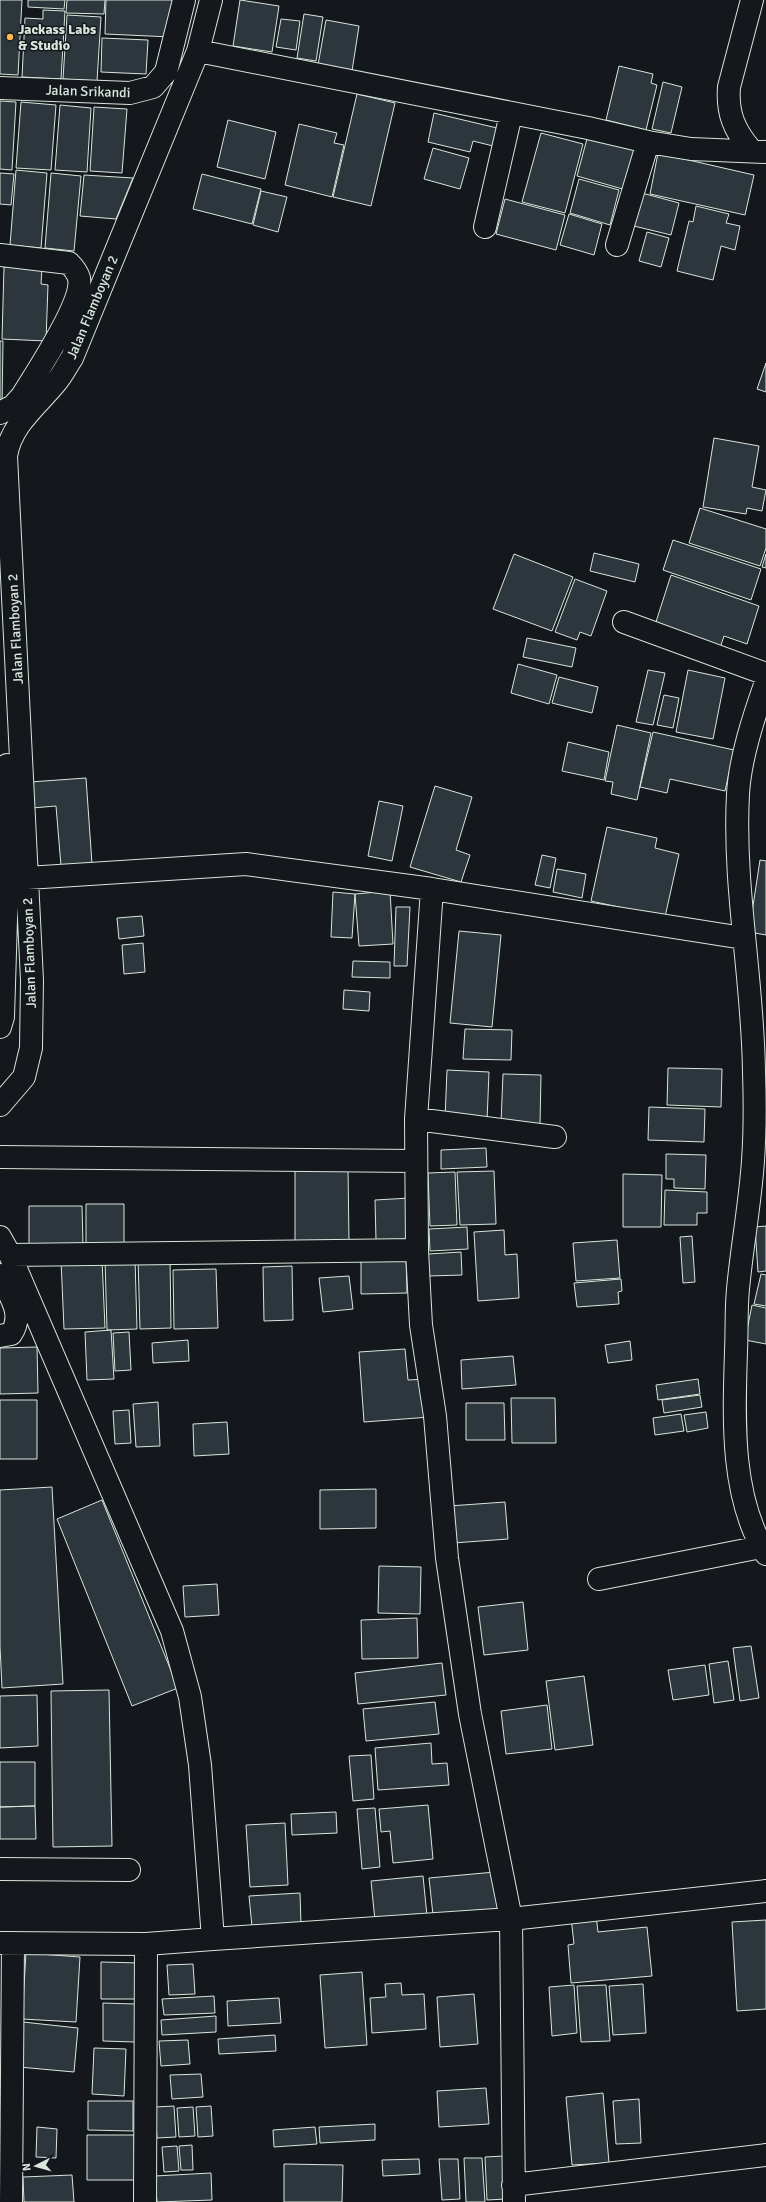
<svg xmlns="http://www.w3.org/2000/svg" width="766" height="2202" viewBox="0 0 766 2202" font-family="Signika,sans-serif">
	<style>
		.building { fill: #2c363c; stroke: #d8e6dc }
		.lines { fill: none; stroke-linecap: round; stroke-linejoin: round }
		.minor-casing { stroke: #d8e6dc; stroke-width: 24 }
		.minor { stroke: #14181c; stroke-width: 22 }
		.poi-dot { fill: #ffb74d; stroke: #14181c; stroke-width: 1.5 }
		.labels { text-anchor: middle; stroke-width: 3; stroke-linejoin: round; paint-order: stroke }
		.poi-label { font-size: 14px; font-weight: bold; fill: #d8e6dc; stroke: #14181c; text-anchor: start }
		.street-label { font-size: 14px; fill: #d8e6dc; stroke: #14181c }
	</style>
	<rect width="100%" height="100%" fill="#14181c"/>
	<path class="building" d="M 0,0 L 22,0 L 18,75 L 0,74 Z
		M 28,0 L 65,0 L 64,9 L 28,7 Z
		M 67,0 L 105,0 L 104,14 L 66,13 Z
		M 106,0 L 173,0 L 171,37 L 105,34 Z
		M 240,0 L 279,6 L 272,52 L 233,46 Z
		M 43,10 L 65,11 L 61,79 L 22,77 L 25,18 L 43,19 Z
		M 304,14 L 323,17 L 316,61 L 297,58 Z
		M 67,15 L 101,17 L 97,81 L 63,79 Z
		M 281,19 L 300,21 L 296,50 L 276,47 Z
		M 326,20 L 359,26 L 352,71 L 318,65 Z
		M 102,38 L 148,40 L 146,74 L 101,72 Z
		M 619,66 L 653,74 L 651,83 L 657,85 L 646,130 L 606,120 Z
		M 663,82 L 682,87 L 671,133 L 652,129 Z
		M 357,94 L 395,103 L 371,206 L 333,197 Z
		M 0,101 L 16,102 L 12,170 L 0,169 Z
		M 21,102 L 56,105 L 51,170 L 16,168 Z
		M 60,105 L 91,108 L 87,172 L 55,170 Z
		M 94,107 L 127,109 L 122,173 L 90,171 Z
		M 434,113 L 497,128 L 493,146 L 473,141 L 470,152 L 428,142 Z
		M 228,120 L 276,132 L 265,179 L 217,167 Z
		M 299,124 L 337,133 L 334,143 L 344,145 L 332,197 L 285,185 Z
		M 541,133 L 583,144 L 565,213 L 522,202 Z
		M 588,135 L 637,148 L 626,190 L 577,176 Z
		M 433,148 L 469,158 L 460,189 L 424,179 Z
		M 658,153 L 754,175 L 745,215 L 650,194 Z
		M 16,170 L 47,173 L 41,248 L 10,245 Z
		M 0,173 L 14,174 L 11,205 L 0,204 Z
		M 51,173 L 81,176 L 74,251 L 45,248 Z
		M 202,174 L 261,189 L 252,224 L 193,209 Z
		M 84,175 L 133,178 L 116,219 L 80,216 Z
		M 579,179 L 619,190 L 610,225 L 570,213 Z
		M 261,191 L 287,197 L 278,232 L 253,225 Z
		M 642,193 L 679,203 L 671,235 L 634,226 Z
		M 505,199 L 565,215 L 556,250 L 496,234 Z
		M 696,206 L 729,214 L 726,223 L 740,226 L 735,250 L 721,246 L 713,280 L 677,271 L 689,221 L 693,222 Z
		M 569,214 L 602,224 L 594,255 L 560,245 Z
		M 647,232 L 669,238 L 661,267 L 639,261 Z
		M 4,267 L 42,268 L 41,284 L 48,285 L 46,341 L 2,339 Z
		M 0,341 L 3,341 L 2,406 L 0,406 Z
		M 766,363 L 766,392 L 757,389 Z
		M 714,438 L 759,446 L 752,487 L 766,490 L 762,511 L 747,508 L 746,514 L 703,507 Z
		M 700,508 L 766,529 L 766,548 L 760,566 L 689,543 Z
		M 673,540 L 761,569 L 751,600 L 663,570 Z
		M 594,553 L 639,564 L 635,582 L 590,571 Z
		M 514,554 L 573,577 L 552,631 L 493,609 Z
		M 766,554 L 766,568 L 762,567 Z
		M 671,575 L 759,606 L 747,644 L 724,636 L 720,648 L 655,625 Z
		M 575,579 L 607,591 L 591,636 L 580,632 L 577,640 L 555,632 Z
		M 527,638 L 576,648 L 572,667 L 523,657 Z
		M 518,664 L 557,675 L 549,704 L 511,693 Z
		M 648,670 L 665,673 L 653,725 L 636,722 Z
		M 688,670 L 725,678 L 713,739 L 676,732 Z
		M 559,677 L 598,687 L 592,713 L 552,703 Z
		M 664,695 L 679,698 L 673,728 L 657,725 Z
		M 617,725 L 651,733 L 637,800 L 611,794 L 613,782 L 605,781 Z
		M 653,732 L 734,750 L 725,791 L 670,779 L 667,793 L 640,787 Z
		M 568,742 L 609,752 L 604,780 L 562,771 Z
		M 86,778 L 92,864 L 61,866 L 56,806 L 32,808 L 30,782 Z
		M 435,786 L 472,797 L 456,850 L 470,855 L 461,882 L 410,867 Z
		M 379,801 L 403,806 L 392,861 L 368,856 Z
		M 607,827 L 657,838 L 655,848 L 679,854 L 665,917 L 591,901 Z
		M 542,855 L 556,858 L 550,888 L 535,885 Z
		M 760,860 L 766,861 L 766,935 L 749,932 Z
		M 557,869 L 586,874 L 582,898 L 553,892 Z
		M 390,891 L 393,944 L 359,946 L 355,894 Z
		M 333,892 L 355,894 L 352,938 L 331,937 Z
		M 396,907 L 410,907 L 407,966 L 394,966 Z
		M 142,916 L 144,936 L 119,939 L 117,918 Z
		M 459,931 L 501,935 L 492,1027 L 450,1023 Z
		M 143,943 L 145,972 L 124,974 L 122,945 Z
		M 353,961 L 390,962 L 390,978 L 352,977 Z
		M 344,990 L 370,992 L 369,1011 L 343,1009 Z
		M 465,1029 L 512,1030 L 511,1060 L 463,1059 Z
		M 668,1068 L 722,1069 L 721,1107 L 667,1105 Z
		M 447,1070 L 489,1072 L 487,1121 L 445,1119 Z
		M 503,1074 L 541,1075 L 540,1124 L 501,1123 Z
		M 649,1107 L 705,1109 L 704,1142 L 648,1140 Z
		M 486,1148 L 487,1167 L 441,1169 L 441,1150 Z
		M 666,1154 L 706,1155 L 705,1189 L 674,1188 L 674,1179 L 666,1179 Z
		M 348,1168 L 349,1244 L 295,1244 L 295,1169 Z
		M 494,1171 L 496,1224 L 460,1225 L 457,1172 Z
		M 455,1172 L 457,1225 L 430,1226 L 428,1173 Z
		M 623,1174 L 662,1175 L 661,1227 L 623,1227 Z
		M 665,1190 L 707,1192 L 707,1213 L 697,1213 L 697,1225 L 664,1225 Z
		M 410,1198 L 411,1239 L 376,1240 L 375,1200 Z
		M 86,1204 L 124,1204 L 124,1243 L 86,1244 Z
		M 29,1206 L 82,1206 L 83,1246 L 29,1246 Z
		M 766,1226 L 766,1271 L 758,1272 L 755,1227 Z
		M 467,1227 L 468,1249 L 430,1251 L 429,1229 Z
		M 504,1230 L 505,1255 L 517,1254 L 519,1298 L 478,1301 L 474,1232 Z
		M 692,1236 L 695,1282 L 683,1283 L 680,1237 Z
		M 617,1240 L 620,1278 L 576,1281 L 573,1243 Z
		M 461,1252 L 462,1275 L 428,1276 L 428,1254 Z
		M 406,1257 L 407,1293 L 361,1294 L 361,1258 Z
		M 135,1258 L 137,1329 L 107,1330 L 105,1259 Z
		M 138,1258 L 170,1258 L 171,1328 L 140,1329 Z
		M 102,1259 L 105,1328 L 64,1329 L 61,1260 Z
		M 292,1266 L 293,1320 L 264,1321 L 263,1267 Z
		M 216,1269 L 218,1328 L 174,1329 L 173,1270 Z
		M 761,1274 L 766,1275 L 766,1306 L 754,1304 Z
		M 349,1276 L 353,1309 L 323,1312 L 319,1278 Z
		M 621,1279 L 622,1291 L 618,1292 L 619,1304 L 577,1307 L 574,1283 Z
		M 752,1305 L 766,1308 L 766,1344 L 745,1340 Z
		M 111,1330 L 114,1379 L 87,1380 L 85,1332 Z
		M 129,1332 L 131,1370 L 115,1371 L 113,1333 Z
		M 188,1340 L 189,1361 L 153,1363 L 152,1343 Z
		M 630,1341 L 632,1360 L 608,1363 L 605,1345 Z
		M 37,1347 L 38,1393 L 0,1394 L 0,1348 Z
		M 405,1349 L 408,1380 L 427,1379 L 430,1417 L 364,1422 L 359,1352 Z
		M 513,1356 L 516,1385 L 462,1389 L 461,1360 Z
		M 698,1379 L 700,1394 L 658,1400 L 656,1385 Z
		M 700,1395 L 702,1407 L 664,1413 L 662,1400 Z
		M 511,1398 L 555,1398 L 556,1443 L 512,1443 Z
		M 0,1400 L 37,1400 L 37,1459 L 0,1459 Z
		M 158,1402 L 160,1446 L 136,1447 L 133,1404 Z
		M 466,1403 L 504,1403 L 505,1440 L 466,1440 Z
		M 129,1410 L 131,1443 L 115,1444 L 113,1411 Z
		M 706,1412 L 708,1428 L 687,1432 L 684,1415 Z
		M 681,1414 L 684,1431 L 655,1435 L 653,1418 Z
		M 227,1422 L 229,1454 L 194,1456 L 193,1424 Z
		M 52,1487 L 63,1684 L 2,1688 L 0,1646 L 0,1490 Z
		M 376,1489 L 376,1528 L 320,1529 L 320,1490 Z
		M 102,1500 L 178,1688 L 132,1706 L 57,1519 Z
		M 505,1502 L 508,1539 L 453,1543 L 449,1506 Z
		M 379,1566 L 421,1567 L 420,1614 L 378,1613 Z
		M 217,1584 L 219,1615 L 185,1617 L 183,1586 Z
		M 523,1602 L 528,1650 L 484,1655 L 478,1607 Z
		M 417,1618 L 418,1658 L 362,1659 L 361,1620 Z
		M 751,1646 L 759,1698 L 740,1701 L 733,1648 Z
		M 728,1661 L 734,1700 L 714,1703 L 709,1664 Z
		M 442,1663 L 446,1695 L 358,1704 L 355,1673 Z
		M 705,1665 L 709,1695 L 673,1700 L 668,1670 Z
		M 584,1676 L 593,1745 L 555,1750 L 546,1681 Z
		M 109,1690 L 112,1846 L 53,1847 L 51,1691 Z
		M 37,1695 L 38,1746 L 0,1748 L 0,1696 Z
		M 435,1702 L 439,1734 L 366,1741 L 363,1709 Z
		M 547,1705 L 552,1749 L 506,1754 L 501,1711 Z
		M 431,1743 L 432,1764 L 447,1763 L 449,1785 L 378,1790 L 375,1748 Z
		M 371,1755 L 374,1799 L 353,1801 L 349,1756 Z
		M 0,1762 L 35,1762 L 35,1806 L 0,1807 Z
		M 428,1805 L 433,1859 L 393,1863 L 390,1831 L 381,1832 L 379,1809 Z
		M 35,1806 L 36,1839 L 0,1839 L 0,1807 Z
		M 375,1808 L 380,1867 L 362,1869 L 357,1809 Z
		M 336,1812 L 337,1833 L 292,1835 L 291,1814 Z
		M 285,1823 L 288,1885 L 250,1887 L 246,1825 Z
		M 495,1872 L 499,1909 L 433,1915 L 429,1878 Z
		M 423,1876 L 427,1916 L 375,1921 L 371,1881 Z
		M 300,1893 L 301,1925 L 252,1927 L 249,1896 Z
		M 596,1915 L 598,1932 L 647,1927 L 652,1976 L 571,1983 L 568,1945 L 574,1944 L 571,1917 Z
		M 766,1920 L 766,2009 L 737,2011 L 732,1922 Z
		M 26,1953 L 80,1957 L 76,2022 L 22,2019 Z
		M 101,1962 L 141,1963 L 141,1999 L 101,1999 Z
		M 193,1964 L 195,1994 L 169,1995 L 167,1965 Z
		M 362,1972 L 367,2045 L 325,2048 L 320,1975 Z
		M 401,1983 L 402,1995 L 424,1994 L 426,2029 L 372,2033 L 370,1998 L 386,1997 L 385,1984 Z
		M 643,1984 L 646,2033 L 613,2035 L 609,1986 Z
		M 574,1985 L 577,2033 L 552,2036 L 549,1987 Z
		M 606,1985 L 610,2041 L 581,2042 L 577,1986 Z
		M 474,1994 L 478,2044 L 440,2047 L 437,1997 Z
		M 214,1996 L 215,2013 L 164,2015 L 162,1999 Z
		M 279,1998 L 281,2023 L 228,2026 L 227,2001 Z
		M 103,2003 L 135,2004 L 135,2042 L 103,2041 Z
		M 216,2016 L 216,2032 L 162,2035 L 161,2020 Z
		M 23,2022 L 78,2028 L 74,2072 L 19,2067 Z
		M 275,2035 L 276,2051 L 219,2054 L 218,2039 Z
		M 188,2040 L 190,2064 L 161,2066 L 159,2041 Z
		M 94,2048 L 126,2049 L 124,2096 L 92,2094 Z
		M 201,2074 L 203,2097 L 172,2099 L 170,2075 Z
		M 486,2088 L 489,2124 L 439,2127 L 437,2091 Z
		M 603,2093 L 609,2163 L 572,2165 L 566,2097 Z
		M 639,2099 L 641,2143 L 616,2144 L 613,2101 Z
		M 88,2101 L 133,2101 L 133,2131 L 88,2130 Z
		M 174,2106 L 176,2137 L 157,2138 L 155,2107 Z
		M 211,2106 L 213,2136 L 198,2137 L 196,2107 Z
		M 193,2107 L 195,2136 L 179,2137 L 177,2108 Z
		M 375,2124 L 375,2140 L 320,2143 L 319,2127 Z
		M 37,2127 L 57,2129 L 56,2158 L 36,2157 Z
		M 315,2127 L 317,2144 L 274,2147 L 273,2130 Z
		M 87,2135 L 134,2135 L 135,2180 L 87,2180 Z
		M 192,2145 L 193,2170 L 181,2170 L 179,2146 Z
		M 177,2146 L 179,2171 L 164,2172 L 162,2147 Z
		M 504,2156 L 506,2199 L 487,2200 L 485,2157 Z
		M 464,2158 L 482,2158 L 485,2202 L 466,2202 Z
		M 419,2159 L 420,2174 L 383,2176 L 382,2160 Z
		M 439,2159 L 458,2159 L 460,2199 L 442,2200 Z
		M 284,2164 L 343,2165 L 342,2202 L 284,2202 Z
		M 211,2173 L 212,2200 L 157,2202 L 155,2176 Z
		M 72,2175 L 74,2202 L 24,2202 L 23,2177 Z"/>
	<g class="lines">
		<defs>
			<path id="minor" d="M 198,51 L 588,128 L 648,142 L 691,149 L 766,152
				M 0,88 L 130,93 L 153,87 L 166,72 L 184,0
				M 751,150 C 734,130 727,113 729,87 L 752,0
				M 485,227 L 511,114
				M 617,245 L 648,142
				M 0,255 L 69,263 C 73,267 77,272 79,278 C 84,302 36,373 22,396 L 13,406 L 0,413
				M 624,622 L 766,674
				M 766,682 C 754,716 740,758 738,794 C 733,887 753,979 754,1072 C 755,1102 755,1132 753,1161 C 750,1204 742,1246 738,1289 C 736,1309 737,1330 736,1351 C 734,1417 730,1496 766,1554
				M 27,878 L 246,864 L 432,889 L 743,938
				M 432,889 L 416,1119 L 417,1250 L 421,1325 L 435,1416 L 447,1558 L 470,1714 L 511,1919 L 514,2202
				M 0,1027 L 3,1017 L 7,887 L 7,765
				M 0,1105 L 24,1077 L 31,1048 L 32,980 L 6,456 C 11,424 38,405 57,381 C 63,374 67,365 72,358 L 198,51 L 211,0
				M 416,1119 L 555,1137
				M 0,1157 L 415,1161
				M 0,1237 L 10,1255 L 172,1631 L 190,1697 L 200,1765 L 213,1939
				M 10,1255 L 417,1250
				M 0,1275 C 9,1295 25,1314 11,1334 L 0,1336
				M 599,1579 L 761,1547
				M 0,1869 L 129,1870
				M 0,1943 L 146,1944 L 213,1939 L 511,1919 L 766,1891
				M 513,2185 L 766,2155
				M 11,2202 L 13,1943
				M 145,2202 L 146,1944"/>
		</defs>
		<use href="#minor" class="minor-casing"/>
		<use href="#minor" class="minor"/>
	</g>
	<circle class="poi-dot" cx="10" cy="37" r="4"/>
	<g class="labels">
		<g class="poi-label">
			<text x="18" y="34">Jackass Labs<tspan x="18" dy="16">&amp; Studio</tspan></text>
		</g>
		<g class="street-label">
			<text transform="translate(88 91) rotate(2)" y="5">Jalan Srikandi</text>
			<text transform="translate(92 307) rotate(-67)" y="5">Jalan Flamboyan 2</text>
			<text transform="translate(15 629) rotate(-93)" y="5">Jalan Flamboyan 2</text>
			<text transform="translate(29 953) rotate(-92)" y="5">Jalan Flamboyan 2</text>
		</g>
	</g>
	<g transform="translate(36 2166) rotate(264)" stroke="#14181c" stroke-width="3" paint-order="stroke">
	<path d="M0-3L7 15L0 10L-7 15Z" fill="#d8e6dc"/>
	<text y="-6" font-size="11" font-weight="bold" text-anchor="middle" fill="#d8e6dc">N</text>
	</g>
</svg>
